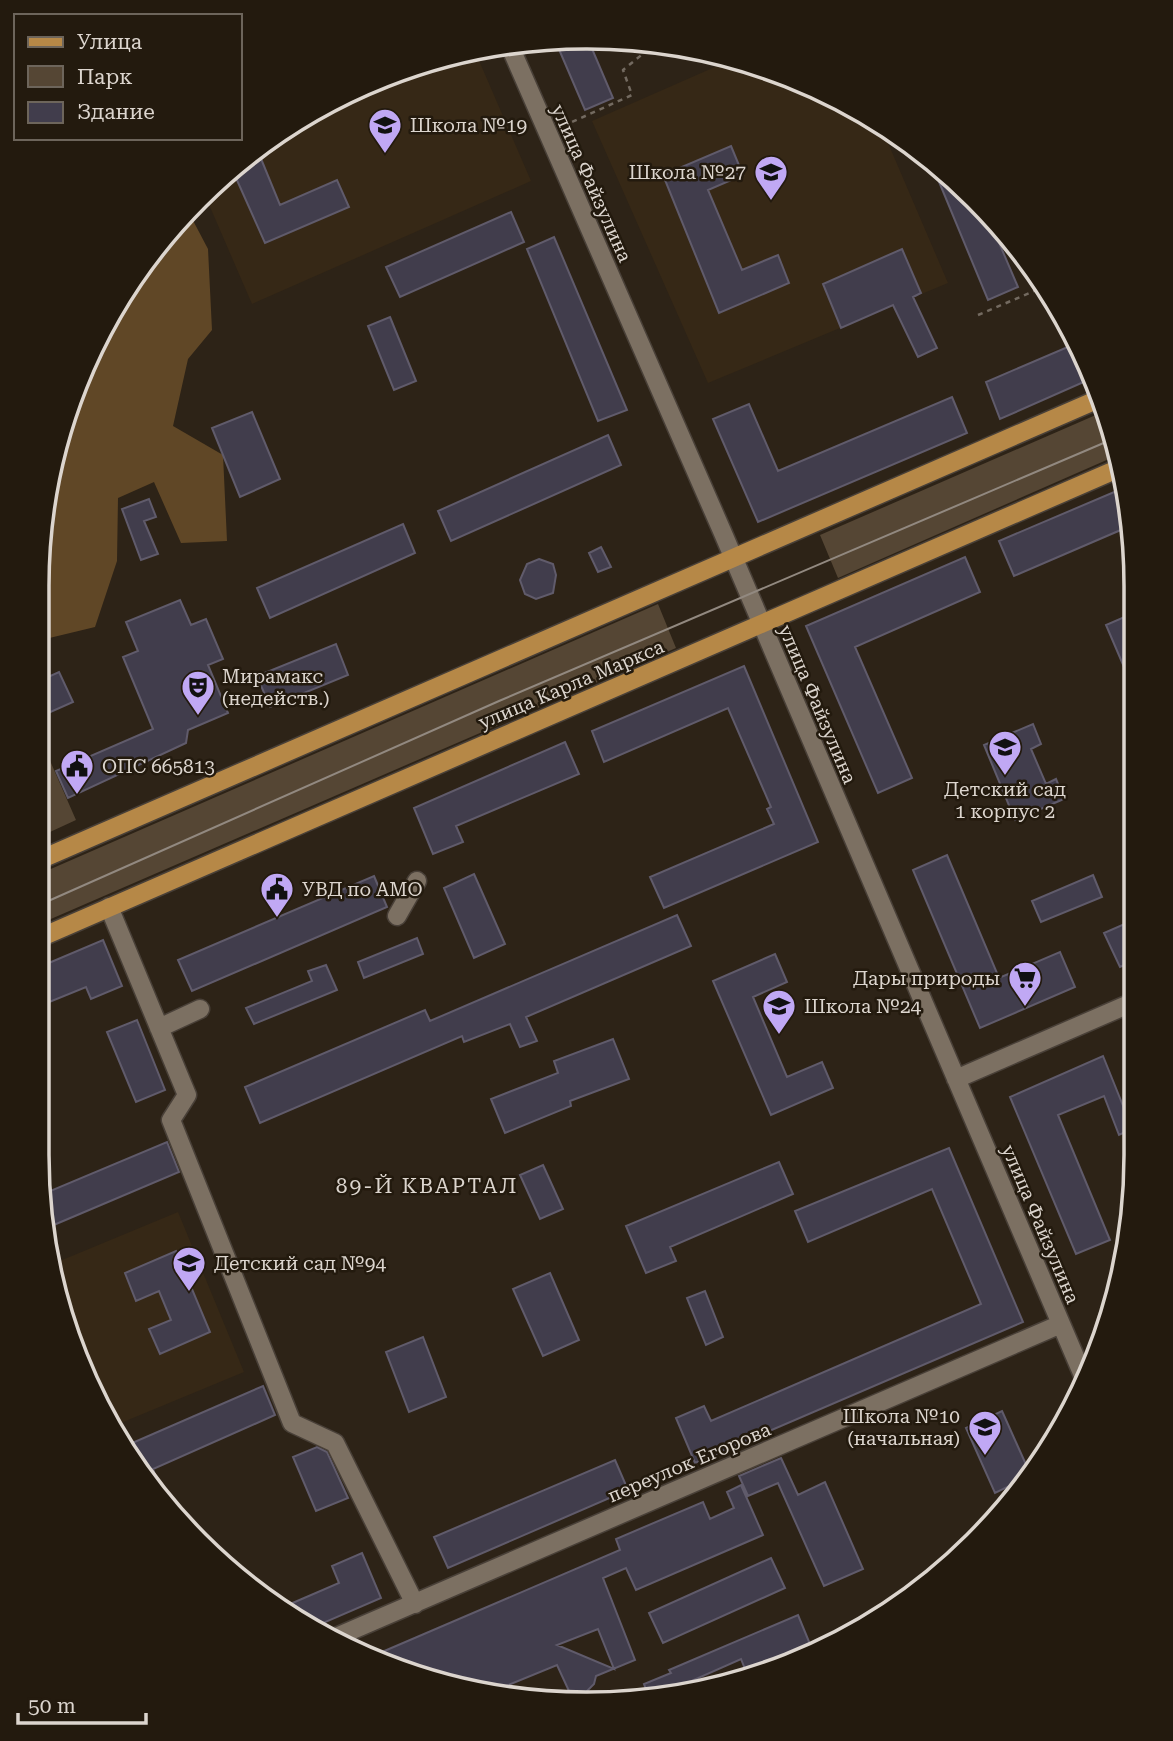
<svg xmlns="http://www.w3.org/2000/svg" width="1173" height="1741" viewBox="0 0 1173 1741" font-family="'Roboto Serif',serif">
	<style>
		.built { fill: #362816 }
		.green { fill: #554634 }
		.forest { fill: #604726 }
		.building { fill: #413d4c; stroke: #605b6b; stroke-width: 2; fill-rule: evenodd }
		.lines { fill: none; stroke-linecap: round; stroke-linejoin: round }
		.minor-casing { stroke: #494038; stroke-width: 21 }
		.major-casing { stroke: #494038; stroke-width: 21 }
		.path { stroke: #736a60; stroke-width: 2.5; stroke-dasharray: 5 5; stroke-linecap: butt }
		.minor { stroke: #7c7062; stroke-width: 18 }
		.major { stroke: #b68847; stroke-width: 18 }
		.tram { stroke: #928980; stroke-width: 2 }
		.labels { text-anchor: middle; stroke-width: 5; stroke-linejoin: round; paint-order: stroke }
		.poi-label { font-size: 19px; fill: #dcd5ce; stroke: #231a0e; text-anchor: start }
		.street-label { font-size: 19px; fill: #dcd5ce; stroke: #231a0e }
		.neighbourhood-label { font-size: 21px; letter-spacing: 2px; fill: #dcd5ce; stroke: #231a0e }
		.rim { fill: none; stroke: #dcd5ce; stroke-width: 3.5 }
	</style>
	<rect width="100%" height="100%" fill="#2d2317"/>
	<path class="built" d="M 474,49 L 531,181 L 252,304 L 204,193 L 281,130 L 376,79 Z
		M 733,59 L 797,78 L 879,122 L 948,283 L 708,383 L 592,121 Z
		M 178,1212 L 244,1372 L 116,1425 L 58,1284 L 55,1263 Z"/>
	<path class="green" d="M 1105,411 L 1118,455 L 838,578 L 820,535 Z
		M 658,604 L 676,648 L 37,925 L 37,875 Z
		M 37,731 L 76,820 L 37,838 Z"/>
	<path class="forest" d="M 188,211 L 208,249 L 212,330 L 188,359 L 173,426 L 223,455 L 227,541 L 181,543 L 154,482 L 118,498 L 117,561 L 95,627 L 37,641 L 37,586 L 47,480 L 94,343 Z"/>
	<path class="building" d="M 587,37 L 613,98 L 585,110 L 555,40 Z
		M 731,146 L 743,175 L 708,190 L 742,270 L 778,255 L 789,283 L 719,313 L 663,175 Z
		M 257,149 L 280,205 L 337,180 L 349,207 L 265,243 L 232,169 Z
		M 930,160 L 975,197 L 985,210 L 1018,287 L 988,300 Z
		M 511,212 L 524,242 L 400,297 L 386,267 Z
		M 554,237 L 627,410 L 598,421 L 527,249 Z
		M 902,249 L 921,293 L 913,297 L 937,348 L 918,357 L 893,305 L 841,328 L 823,284 Z
		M 390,317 L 416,381 L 394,390 L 368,326 Z
		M 1077,343 L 1095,377 L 1000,419 L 986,382 Z
		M 952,397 L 967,433 L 758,522 L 713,419 L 749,404 L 778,471 Z
		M 252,412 L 280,479 L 240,497 L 212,428 Z
		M 608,435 L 621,465 L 451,541 L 438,511 Z
		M 1126,487 L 1130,526 L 1014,576 L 999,541 Z
		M 149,499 L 156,517 L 144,521 L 158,554 L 141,560 L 122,509 Z
		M 403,524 L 415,553 L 270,618 L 257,588 Z
		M 601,547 L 611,567 L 598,572 L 589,553 Z
		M 965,557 L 980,592 L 855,647 L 912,778 L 878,793 L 806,626 Z
		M 539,559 L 553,564 L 556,575 L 553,593 L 536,599 L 525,594 L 520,580 L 527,564 Z
		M 180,600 L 191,625 L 206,619 L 223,659 L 208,665 L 228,713 L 188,730 L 186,743 L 68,798 L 56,771 L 153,729 L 123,657 L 138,651 L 126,622 Z
		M 1136,612 L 1136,695 L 1106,625 Z
		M 336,644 L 348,675 L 270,707 L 257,676 Z
		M 744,666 L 818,842 L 664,908 L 650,877 L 774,824 L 767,809 L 771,807 L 728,708 L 604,762 L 592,731 Z
		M 59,672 L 73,702 L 37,718 L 37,682 Z
		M 1033,724 L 1041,744 L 1031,749 L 1046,784 L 1056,779 L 1064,799 L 1015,820 L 984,745 Z
		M 565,742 L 579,774 L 456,826 L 463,842 L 433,854 L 414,808 Z
		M 947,855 L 999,978 L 1060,952 L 1075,987 L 980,1028 L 913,870 Z
		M 474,874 L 505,944 L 474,958 L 444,888 Z
		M 1093,875 L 1102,897 L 1041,922 L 1032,901 Z
		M 374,876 L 387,907 L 192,991 L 178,960 Z
		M 677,915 L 691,946 L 526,1017 L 537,1041 L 520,1047 L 510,1024 L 464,1042 L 462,1036 L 260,1123 L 245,1087 L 425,1010 L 430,1021 Z
		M 1136,919 L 1136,960 L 1120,967 L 1104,933 Z
		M 417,938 L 423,954 L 364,978 L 358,962 Z
		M 103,940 L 122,986 L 91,999 L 86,987 L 37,1007 L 37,968 Z
		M 775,954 L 787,982 L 753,997 L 787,1077 L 822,1062 L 833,1088 L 771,1115 L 713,981 Z
		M 326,965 L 337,990 L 254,1024 L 246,1008 L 312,981 L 308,971 Z
		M 137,1020 L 165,1090 L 136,1102 L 107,1032 Z
		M 613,1039 L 629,1079 L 570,1101 L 571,1106 L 505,1133 L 491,1099 L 558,1073 L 554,1061 Z
		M 1103,1056 L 1126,1113 L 1131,1112 L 1136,1127 L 1119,1135 L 1104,1096 L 1058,1115 L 1110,1240 L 1076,1254 L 1010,1097 Z
		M 167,1142 L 179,1172 L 49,1227 L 43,1194 Z
		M 949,1148 L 1023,1322 L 695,1463 L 676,1418 L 704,1406 L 711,1421 L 981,1304 L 932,1189 L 808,1242 L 795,1211 Z
		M 779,1162 L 793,1194 L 670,1247 L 676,1261 L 646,1273 L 626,1226 Z
		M 543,1165 L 563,1209 L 540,1219 L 520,1175 Z
		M 176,1251 L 210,1332 L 160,1354 L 149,1329 L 171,1320 L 159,1291 L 136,1301 L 125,1273 Z
		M 550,1273 L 579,1340 L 543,1356 L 513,1289 Z
		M 705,1291 L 723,1337 L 706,1345 L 687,1298 Z
		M 423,1337 L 446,1397 L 409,1412 L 386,1352 Z
		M 263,1386 L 275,1415 L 153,1469 L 162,1495 L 130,1460 L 123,1447 Z
		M 1002,1411 L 1028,1469 L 1020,1481 L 995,1493 L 966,1428 Z
		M 317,1447 L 327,1452 L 348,1498 L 316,1511 L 293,1457 Z
		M 781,1458 L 798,1495 L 825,1482 L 863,1569 L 824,1586 L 778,1483 L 748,1496 L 739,1476 Z
		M 615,1460 L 628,1490 L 448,1568 L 434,1537 Z
		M 741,1485 L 763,1535 L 636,1590 L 626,1568 L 603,1578 L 635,1660 L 596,1676 L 594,1684 L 585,1693 L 569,1691 L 557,1665 L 496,1690 L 376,1663 L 368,1658 L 620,1550 L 616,1539 L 703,1502 L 710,1519 L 734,1508 L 727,1492 ZM 598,1629 L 614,1669 L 557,1645 Z
		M 362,1553 L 381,1598 L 314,1627 L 281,1608 L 339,1583 L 332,1566 Z
		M 771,1558 L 785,1588 L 663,1643 L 649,1613 Z
		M 798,1615 L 812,1649 L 747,1674 L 741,1659 L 671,1690 L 673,1695 L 649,1697 L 644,1684 L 671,1673 L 669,1670 Z"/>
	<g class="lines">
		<defs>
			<path id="minor" d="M 509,44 L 722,531 L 1085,1380
				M 109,907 L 187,1095 L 171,1120 L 292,1423 L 335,1443 L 415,1604
				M 397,916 L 417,881
				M 159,1028 L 200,1009
				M 956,1079 L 1136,1001
				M 334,1638 L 1061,1324"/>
			<path id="major" d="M 37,861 L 1101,398
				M 37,939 L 1122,467"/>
		</defs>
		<use href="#minor" class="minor-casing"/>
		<use href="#major" class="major-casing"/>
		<path class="path" d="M 563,126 L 632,95 L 623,70 L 655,44
			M 907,153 L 916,149
			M 978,315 L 1046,286"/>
		<use href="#minor" class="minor"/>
		<use href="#major" class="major"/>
		<path class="tram" d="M 37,906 L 499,701 L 1113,439"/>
	</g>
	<defs>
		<symbol id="school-pin" viewBox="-11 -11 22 30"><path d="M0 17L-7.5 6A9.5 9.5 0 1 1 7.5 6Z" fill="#c0a8f4" stroke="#231a0e"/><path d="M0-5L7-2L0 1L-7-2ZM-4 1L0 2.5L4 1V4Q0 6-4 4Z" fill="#111"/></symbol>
		<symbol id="theatre-pin" viewBox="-11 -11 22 30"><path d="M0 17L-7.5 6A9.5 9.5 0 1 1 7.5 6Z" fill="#c0a8f4" stroke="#231a0e"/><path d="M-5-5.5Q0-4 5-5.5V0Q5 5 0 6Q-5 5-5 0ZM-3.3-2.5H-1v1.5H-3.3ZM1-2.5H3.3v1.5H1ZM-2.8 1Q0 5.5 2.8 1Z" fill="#111"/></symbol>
		<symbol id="civic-pin" viewBox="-11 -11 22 30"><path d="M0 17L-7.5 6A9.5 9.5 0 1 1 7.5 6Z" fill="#c0a8f4" stroke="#231a0e"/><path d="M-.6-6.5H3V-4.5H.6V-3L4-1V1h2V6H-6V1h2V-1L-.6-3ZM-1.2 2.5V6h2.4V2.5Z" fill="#111"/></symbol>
		<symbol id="supermarket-pin" viewBox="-11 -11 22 30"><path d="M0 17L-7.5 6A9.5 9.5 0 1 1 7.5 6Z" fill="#c0a8f4" stroke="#231a0e"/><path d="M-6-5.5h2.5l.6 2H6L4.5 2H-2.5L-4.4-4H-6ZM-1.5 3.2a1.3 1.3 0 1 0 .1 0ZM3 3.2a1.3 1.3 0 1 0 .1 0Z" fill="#111"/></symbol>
	</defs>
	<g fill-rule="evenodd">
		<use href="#school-pin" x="366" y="106" width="38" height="52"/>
		<use href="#school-pin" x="752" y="153" width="38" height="52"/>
		<use href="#theatre-pin" x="179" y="668" width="38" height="52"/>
		<use href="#school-pin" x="986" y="728" width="38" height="52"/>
		<use href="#civic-pin" x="58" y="747" width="38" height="52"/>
		<use href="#civic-pin" x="258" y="870" width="38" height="52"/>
		<use href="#supermarket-pin" x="1006" y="959" width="38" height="52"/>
		<use href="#school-pin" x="760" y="987" width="38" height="52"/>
		<use href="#school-pin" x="170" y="1244" width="38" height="52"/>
		<use href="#school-pin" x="966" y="1408" width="38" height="52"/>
	</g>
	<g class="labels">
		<g class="poi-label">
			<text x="410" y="132">Школа №19</text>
			<text x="746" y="179" text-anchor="end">Школа №27</text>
			<text x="222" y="683">Мирамакс<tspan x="222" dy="22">(недейств.)</tspan></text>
			<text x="102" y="773">ОПС 665813</text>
			<text x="1005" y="796" text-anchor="middle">Детский сад<tspan x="1005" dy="22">1 корпус 2</tspan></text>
			<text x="302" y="896">УВД по АМО</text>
			<text x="1000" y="985" text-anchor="end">Дары природы</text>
			<text x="804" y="1013">Школа №24</text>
			<text x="214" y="1270">Детский сад №94</text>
			<text x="960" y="1423" text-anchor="end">Школа №10<tspan x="960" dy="22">(начальная)</tspan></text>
		</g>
		<g class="street-label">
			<text transform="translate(592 183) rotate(66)" y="7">улица Файзулина</text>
			<text transform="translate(571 684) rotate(-23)" y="7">улица Карла Маркса</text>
			<text transform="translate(818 704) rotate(67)" y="7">улица Файзулина</text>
			<text transform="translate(1041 1224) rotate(67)" y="7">улица Файзулина</text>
			<text transform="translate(689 1462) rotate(-23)" y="7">переулок Егорова</text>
		</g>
		<g class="neighbourhood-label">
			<text x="427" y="1193">89-Й КВАРТАЛ</text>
		</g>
	</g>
	<path d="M0 0H1173V1741H0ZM586 49H587A537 537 0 0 1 1124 586V1155A537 537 0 0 1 587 1692H586A537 537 0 0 1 49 1155V586A537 537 0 0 1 586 49Z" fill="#231a0e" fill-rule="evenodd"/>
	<path class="rim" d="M586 49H587A537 537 0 0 1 1124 586V1155A537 537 0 0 1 587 1692H586A537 537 0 0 1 49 1155V586A537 537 0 0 1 586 49Z"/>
	<rect x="14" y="14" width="228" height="126" fill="#231a0e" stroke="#6d655b" stroke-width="2"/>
	<rect x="28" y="37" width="35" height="10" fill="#b68847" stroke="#6d655b" stroke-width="2"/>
	<text x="77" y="49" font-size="21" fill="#dcd5ce">Улица</text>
	<rect x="28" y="66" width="35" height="21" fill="#554634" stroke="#6d655b" stroke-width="2"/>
	<text x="77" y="84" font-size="21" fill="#dcd5ce">Парк</text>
	<rect x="28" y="102" width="35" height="21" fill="#413d4c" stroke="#6d655b" stroke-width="2"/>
	<text x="77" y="119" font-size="21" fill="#dcd5ce">Здание</text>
	<path d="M18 1713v10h128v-10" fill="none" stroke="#dcd5ce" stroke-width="3.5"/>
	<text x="28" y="1713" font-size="21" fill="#dcd5ce" stroke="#231a0e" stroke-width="5" paint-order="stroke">50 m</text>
</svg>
